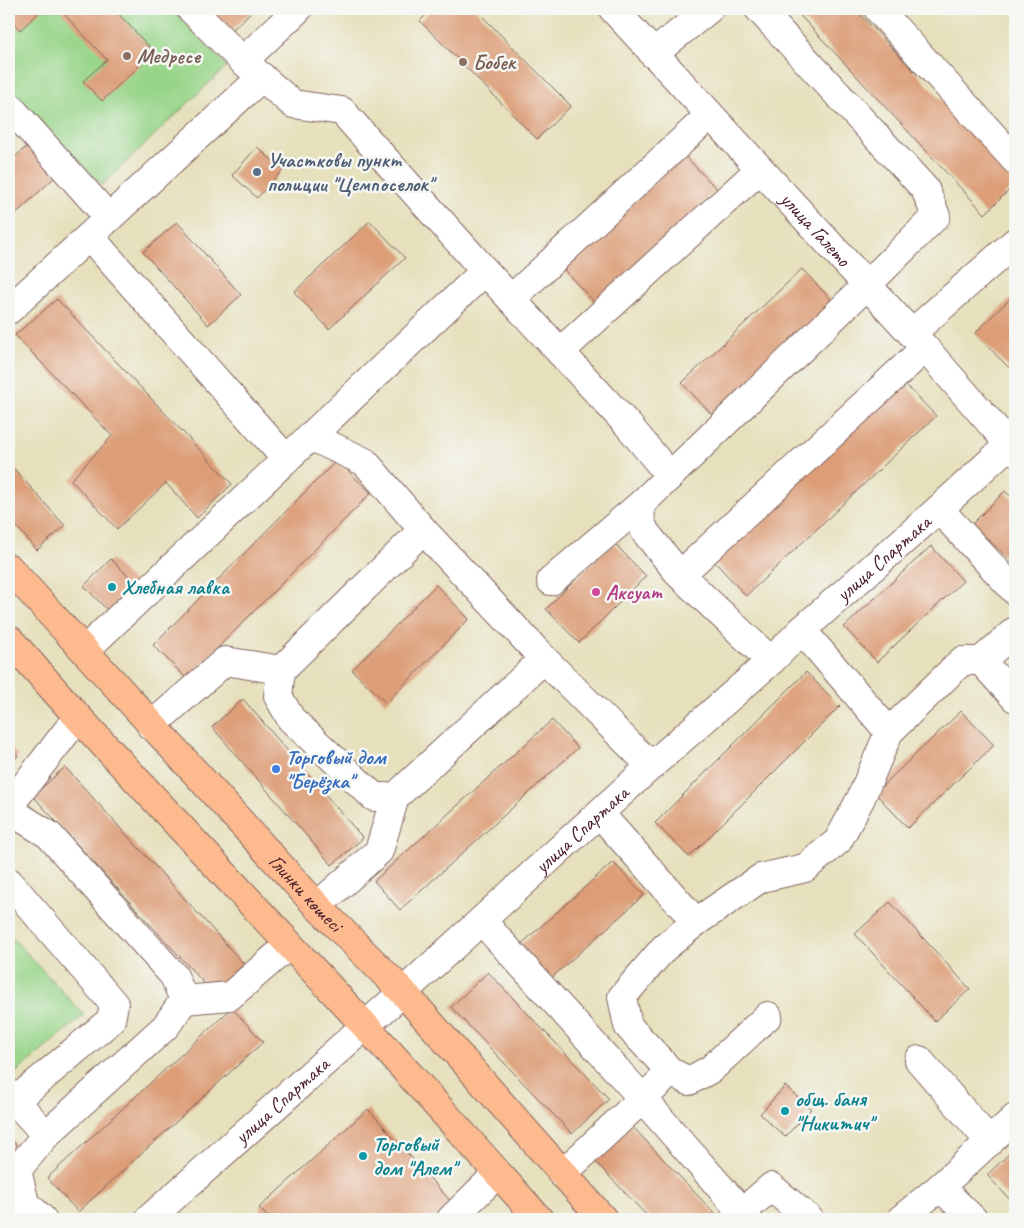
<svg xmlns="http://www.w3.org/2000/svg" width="1024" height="1228" viewBox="0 0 1024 1228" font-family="Caveat,sans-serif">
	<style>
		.green { fill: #98d589; stroke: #717a5a }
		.building { fill: #dc9d77 }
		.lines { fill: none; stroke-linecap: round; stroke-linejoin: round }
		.minor-casing { stroke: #81635e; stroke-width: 30 }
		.major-casing { stroke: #81635e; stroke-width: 30 }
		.minor { stroke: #fff; stroke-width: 28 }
		.major { stroke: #fcba8e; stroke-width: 28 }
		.education-dot { fill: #8d6e63; stroke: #f6f6f2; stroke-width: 2 }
		.service-dot { fill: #5c6f8a; stroke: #f6f6f2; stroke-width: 2 }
		.culture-dot { fill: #0f9aa8; stroke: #f6f6f2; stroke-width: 2 }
		.hotel-dot { fill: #d1479c; stroke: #f6f6f2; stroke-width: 2 }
		.shop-dot { fill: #3f7fe0; stroke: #f6f6f2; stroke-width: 2 }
		.labels { text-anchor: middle; stroke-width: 5; stroke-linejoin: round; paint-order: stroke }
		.education-label { font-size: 21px; font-weight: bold; fill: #785e54; stroke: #f6f6f2; text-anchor: start }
		.service-label { font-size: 21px; font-weight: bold; fill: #4e5e75; stroke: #f6f6f2; text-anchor: start }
		.street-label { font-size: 21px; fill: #4a1f2b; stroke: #f6f6f2 }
		.culture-label { font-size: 21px; font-weight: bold; fill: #0d838f; stroke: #f6f6f2; text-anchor: start }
		.hotel-label { font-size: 21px; font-weight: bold; fill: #b23c85; stroke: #f6f6f2; text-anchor: start }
		.shop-label { font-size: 21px; font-weight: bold; fill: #366cbe; stroke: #f6f6f2; text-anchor: start }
	</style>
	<rect width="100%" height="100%" fill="#f6f6f2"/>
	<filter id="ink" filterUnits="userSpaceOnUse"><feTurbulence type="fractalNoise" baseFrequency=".02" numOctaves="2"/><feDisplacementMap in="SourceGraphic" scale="10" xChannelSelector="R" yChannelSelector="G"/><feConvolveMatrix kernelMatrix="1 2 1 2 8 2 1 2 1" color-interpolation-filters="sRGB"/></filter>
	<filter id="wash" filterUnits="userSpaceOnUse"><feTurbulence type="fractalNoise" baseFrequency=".0096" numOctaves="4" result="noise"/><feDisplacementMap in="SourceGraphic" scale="20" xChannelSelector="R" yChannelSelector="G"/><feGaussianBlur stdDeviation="1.12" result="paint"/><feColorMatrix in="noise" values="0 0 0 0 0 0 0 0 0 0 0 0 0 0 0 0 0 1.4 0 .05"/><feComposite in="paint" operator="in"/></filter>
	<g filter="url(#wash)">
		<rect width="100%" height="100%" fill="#e6e0bc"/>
		<path class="green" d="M 9,9 L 172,9 L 227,66 L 102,185 L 9,88 Z
			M 9,934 L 84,1015 L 11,1077 L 9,1074 Z"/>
		<g id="blocks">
			<path class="building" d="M 9,9 L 43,9 L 20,30 L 9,17 Z
				M 59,9 L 114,9 L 154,52 L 102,101 L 83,81 L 107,60 Z
				M 204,9 L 254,9 L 229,33 Z
				M 432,9 L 475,9 L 571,106 L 537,139 L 420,21 Z
				M 794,9 L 855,9 L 1015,177 L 1015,184 L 985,214 Z
				M 28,145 L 57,175 L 9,220 L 9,163 Z
				M 257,147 L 283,170 L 257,198 L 232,175 Z
				M 684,155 L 717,189 L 597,305 L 564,270 Z
				M 370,221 L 405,258 L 329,329 L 294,292 Z
				M 177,222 L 241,295 L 208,325 L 143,252 Z
				M 802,269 L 835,304 L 715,418 L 682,383 Z
				M 1015,294 L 1015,360 L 1008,367 L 975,333 Z
				M 57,299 L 232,484 L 197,518 L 166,483 L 117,529 L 71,480 L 112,436 L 15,335 Z
				M 903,382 L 936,416 L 746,596 L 714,561 Z
				M 337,460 L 371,493 L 187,679 L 153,645 Z
				M 9,463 L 65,526 L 37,550 L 9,518 Z
				M 1005,491 L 1015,501 L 1015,565 L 972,524 Z
				M 613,542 L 646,576 L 579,643 L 546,609 Z
				M 931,546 L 963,581 L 877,662 L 844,627 Z
				M 111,559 L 140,588 L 112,615 L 84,586 Z
				M 436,585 L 469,619 L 386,703 L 352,670 Z
				M 806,672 L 840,706 L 689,857 L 655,823 Z
				M 243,699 L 363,838 L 332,865 L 212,727 Z
				M 961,711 L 994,745 L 908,828 L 875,793 Z
				M 552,720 L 578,748 L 400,910 L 374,881 Z
				M 9,746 L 18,756 L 9,765 Z
				M 65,767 L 244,964 L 213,993 L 33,796 Z
				M 613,862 L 644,895 L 549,980 L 519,946 Z
				M 890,902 L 970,989 L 935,1021 L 855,934 Z
				M 488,972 L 609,1099 L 572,1134 L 451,1007 Z
				M 232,1008 L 263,1042 L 78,1212 L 47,1178 Z
				M 785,1086 L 811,1109 L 785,1137 L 760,1114 Z
				M 368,1109 L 451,1202 L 433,1219 L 270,1219 L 259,1208 Z
				M 629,1123 L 717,1216 L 714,1219 L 650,1219 L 592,1158 Z
				M 9,1136 L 18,1147 L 9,1155 Z
				M 1015,1148 L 1015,1205 L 987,1175 Z"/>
		</g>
	</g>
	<g filter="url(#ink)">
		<use href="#blocks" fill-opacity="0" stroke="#81635e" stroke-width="1"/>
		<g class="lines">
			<defs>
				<g id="minor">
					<path d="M 191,9 L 243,61 L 293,104 L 342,111 L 485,271 L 628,425 L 670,476"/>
					<path id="s1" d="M 613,9 L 925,348 L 1015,451"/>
					<path d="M 878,9 L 1015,160"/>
					<path d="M 653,54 L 709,9"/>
					<path d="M 243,61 L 298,9"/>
					<path d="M 9,106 L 109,218"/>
					<path d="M 90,237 L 286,459"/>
					<path d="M 511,299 L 710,115"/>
					<path d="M 9,310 L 262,77"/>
					<path d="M 912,333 L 1015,242"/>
					<path d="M 560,352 L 760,169"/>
					<path d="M 310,436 L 365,462 L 423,530 L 544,659 L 651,766"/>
					<path d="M 640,505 L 641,523 L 646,533 L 680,575 L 771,661"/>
					<path d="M 939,509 L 1015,591"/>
					<path d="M 680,575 L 925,348"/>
					<path d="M 551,581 L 640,505 L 867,285 L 936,216 L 925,189 L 759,9"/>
					<path d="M 85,650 L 485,271"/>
					<path d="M 981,661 L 1015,698"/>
					<path d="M 281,670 L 278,696 L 291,719 L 374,797 L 395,797"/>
					<path d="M 151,726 L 225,661 L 281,670 L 423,530"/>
					<path d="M 889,732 L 962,661 L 981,661 L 1015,631"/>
					<path d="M 9,806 L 78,717"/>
					<path d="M 9,810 L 49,835 L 174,976 L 184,1000 L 166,1026 L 46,1135 L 17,1170 L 25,1203 L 42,1219"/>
					<path d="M 600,814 L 696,922 L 664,948 L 622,997 L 628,1026 L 671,1072"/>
					<path d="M 9,882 L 114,1004 L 111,1020 L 15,1101"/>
					<path d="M 317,906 L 379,851 L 395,797 L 544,659"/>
					<path d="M 482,921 L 643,1099 L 748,1219"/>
					<path d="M 696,922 L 761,878 L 805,868 L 838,841 L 861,798 L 889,732 L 802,630"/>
					<path d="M 184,1000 L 230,996 L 289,945"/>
					<path d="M 919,1060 L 990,1142"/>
					<path d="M 9,1094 L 46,1135"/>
					<path d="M 562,1174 L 671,1072 L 689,1081 L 711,1069 L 768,1016"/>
					<path d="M 940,1187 L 1015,1118"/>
					<path id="s2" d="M 149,1219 L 403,992 L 651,766 L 771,661 L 802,630 L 939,509 L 1015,439"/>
					<path d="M 451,1219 L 497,1174"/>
					<path d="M 734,1219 L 771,1187 L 809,1219"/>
					<path d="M 901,1219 L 940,1187 L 973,1219"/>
				</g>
				<g id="major">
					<path id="s3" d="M 9,568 L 317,906 L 403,992 L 603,1219"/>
					<path d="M 9,639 L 78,717 L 383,1045 L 539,1219"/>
				</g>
			</defs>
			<use href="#minor" class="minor-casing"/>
			<use href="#major" class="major-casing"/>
			<use href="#minor" class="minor"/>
			<use href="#major" class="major"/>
		</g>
	</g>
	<g class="education-dot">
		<circle cx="127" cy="56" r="5"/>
		<circle cx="463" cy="62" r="5"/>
	</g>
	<circle class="service-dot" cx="257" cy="172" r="5"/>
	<g class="culture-dot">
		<circle cx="112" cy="587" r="5"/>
		<circle cx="785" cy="1111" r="5"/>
		<circle cx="363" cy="1156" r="5"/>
	</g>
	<circle class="hotel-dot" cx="596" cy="592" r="5"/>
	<circle class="shop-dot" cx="276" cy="769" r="5"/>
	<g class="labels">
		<g class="education-label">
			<text x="137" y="63">Медресе</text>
			<text x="473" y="69">Бобек</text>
		</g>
		<g class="service-label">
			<text x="267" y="167">Участковы пункт<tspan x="267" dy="24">полиции "Цемпоселок"</tspan></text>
		</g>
		<g class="street-label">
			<text dy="7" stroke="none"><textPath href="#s1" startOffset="299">улица Галето</textPath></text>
			<text dy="7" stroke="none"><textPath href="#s2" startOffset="988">улица Спартака</textPath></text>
			<text dy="7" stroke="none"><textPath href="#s2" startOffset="582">улица Спартака</textPath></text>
			<text dy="7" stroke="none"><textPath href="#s3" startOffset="440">Глинки көшесі</textPath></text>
			<text dy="7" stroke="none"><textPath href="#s2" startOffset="178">улица Спартака</textPath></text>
		</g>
		<g class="culture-label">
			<text x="122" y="594">Хлебная лавка</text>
			<text x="795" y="1106">общ. баня<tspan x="795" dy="24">"Никитич"</tspan></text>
			<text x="373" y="1151">Торговый<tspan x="373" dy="24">дом "Алем"</tspan></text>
		</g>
		<g class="hotel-label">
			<text x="606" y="599">Аксуат</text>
		</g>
		<g class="shop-label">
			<text x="286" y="764">Торговый дом<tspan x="286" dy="24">"Берёзка"</tspan></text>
		</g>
	</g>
	<rect width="1024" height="1228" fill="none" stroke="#f6f6f2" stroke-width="30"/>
</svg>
